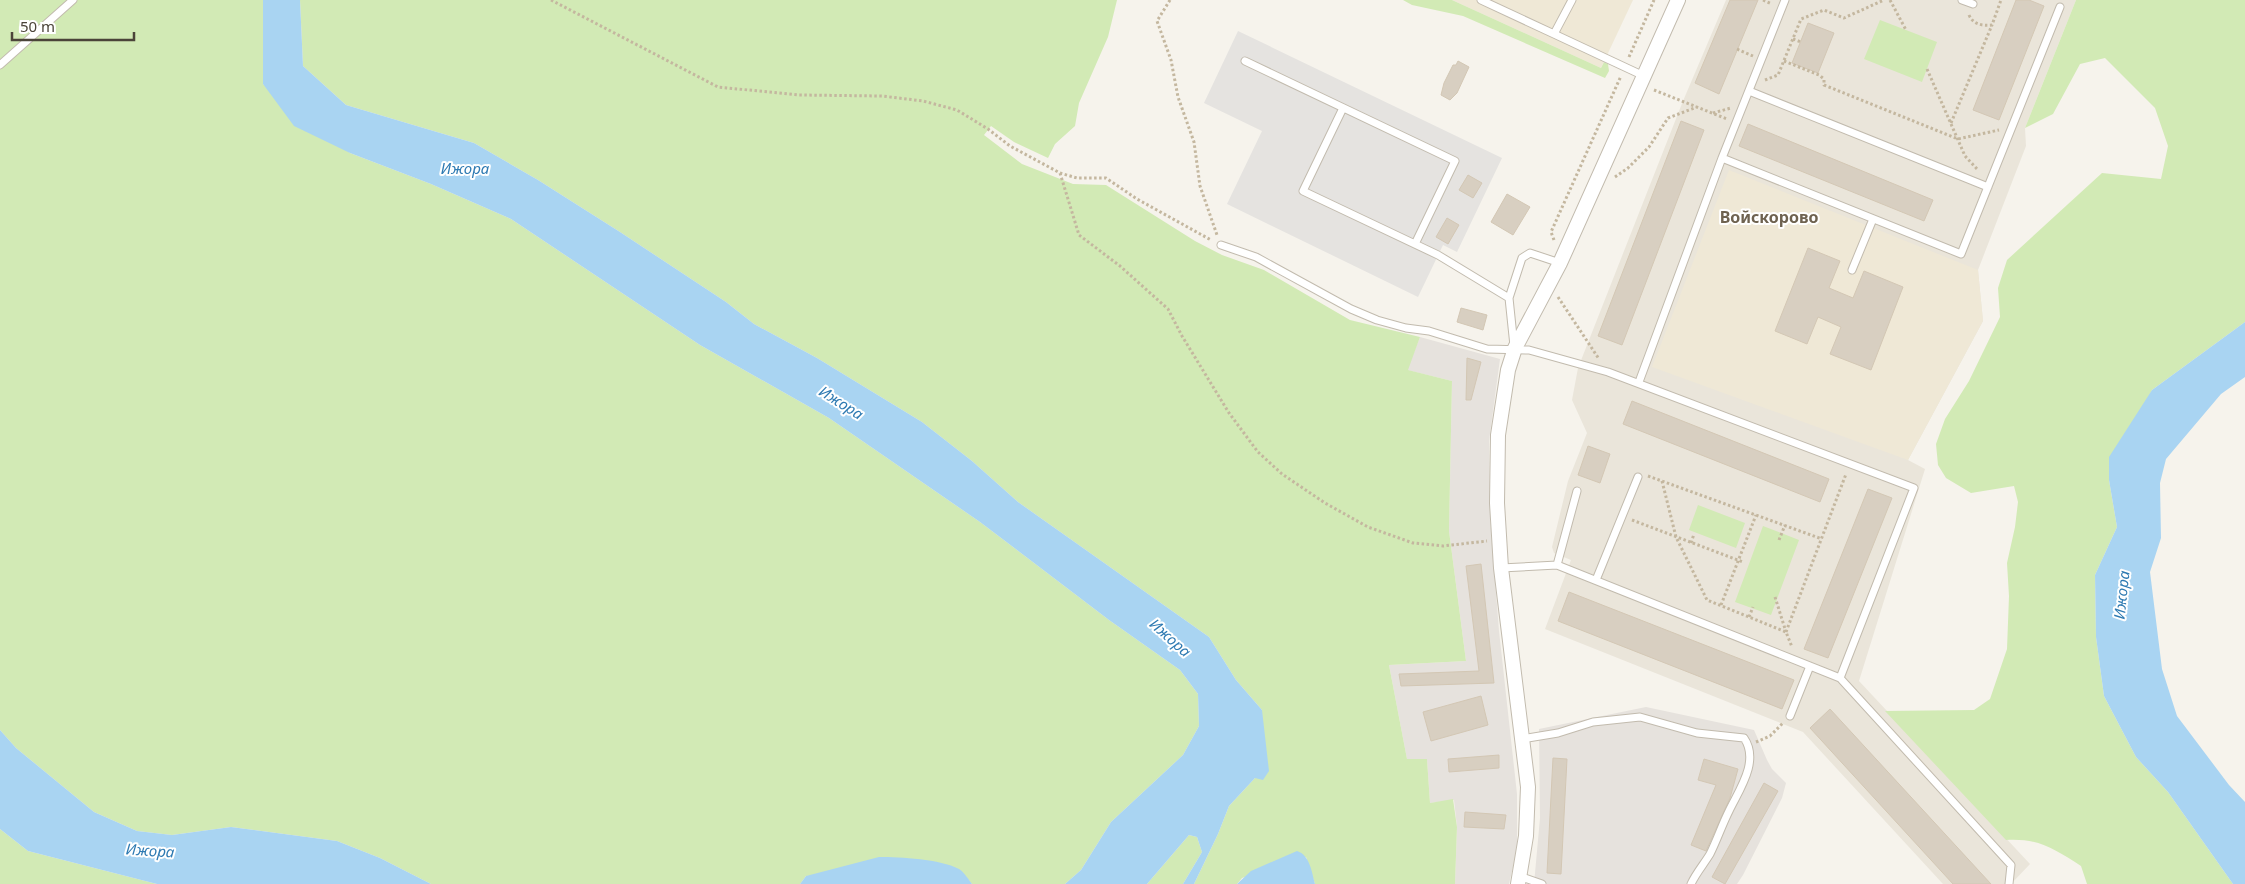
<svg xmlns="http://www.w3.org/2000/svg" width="2245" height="884" viewBox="0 0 2245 884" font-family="'Noto Sans',sans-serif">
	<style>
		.residential { fill: #eae5da }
		.industrial { fill: #e6e2dd }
		.education { fill: #efe8d6 }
		.green { fill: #d2eab5 }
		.parking { fill: #e5e3e0 }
		.water { fill: #a9d4f2 }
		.building { fill: #d8cfc1; stroke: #d3c7b4 }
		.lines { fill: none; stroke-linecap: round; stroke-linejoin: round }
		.service-casing { stroke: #c2bbae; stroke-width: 9 }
		.minor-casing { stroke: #c2bbae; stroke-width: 16 }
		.path { stroke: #c4b79f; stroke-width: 3; stroke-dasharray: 2.5 2.5; stroke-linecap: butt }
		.service { stroke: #fff; stroke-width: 7 }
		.minor { stroke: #fff; stroke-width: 14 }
		.labels { text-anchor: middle; stroke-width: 4; stroke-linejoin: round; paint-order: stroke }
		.water-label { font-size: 15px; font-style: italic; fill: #2e7ab2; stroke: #fff }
		.quarter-label { font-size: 16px; font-weight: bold; fill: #6e6250; stroke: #fff }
	</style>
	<rect width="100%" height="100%" fill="#f6f3ec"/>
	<path class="residential" d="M 1726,0 L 2076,0 L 2025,128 L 2026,146 L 1978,270 L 1983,321 L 1908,460 L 1925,469 L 1859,681 L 2030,864 L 2011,884 L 1943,884 L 1803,732 L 1545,629 L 1571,560 L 1554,553 L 1552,547 L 1568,481 L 1587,433 L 1572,400 L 1578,368 L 1683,101 Z"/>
	<path class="industrial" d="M 1420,337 L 1500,359 L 1489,441 L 1490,518 L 1499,631 L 1517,794 L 1517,850 L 1509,884 L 1455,884 L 1457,827 L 1454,800 L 1430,803 L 1427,759 L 1407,759 L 1389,665 L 1466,661 L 1449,531 L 1452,381 L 1407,370 Z
		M 1646,707 L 1754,730 L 1767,760 L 1772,769 L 1786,783 L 1782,798 L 1743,875 L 1737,884 L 1534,884 L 1540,818 L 1539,729 Z"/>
	<path class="education" d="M 1452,0 L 1633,0 L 1601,68 Z
		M 1729,170 L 1978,270 L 1983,321 L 1908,460 L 1652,367 Z"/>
	<path class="green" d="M 0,0 L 263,0 L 263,84 L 350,153 L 431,184 L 511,219 L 700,345 L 829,418 L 980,522 L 1109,620 L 1180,670 L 1198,694 L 1199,726 L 1183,755 L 1111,822 L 1081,870 L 1065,884 L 972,884 L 960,870 L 806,876 L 800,884 L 431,884 L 380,858 L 337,841 L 231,827 L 172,835 L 137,831 L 94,812 L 16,748 L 0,730 Z
		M 300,0 L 1117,0 L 1108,37 L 1079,103 L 1075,126 L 1055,144 L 1048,158 L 1014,142 L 991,126 L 984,135 L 1022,164 L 1073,184 L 1106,185 L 1195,241 L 1222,255 L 1264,270 L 1350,320 L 1420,337 L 1408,370 L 1452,381 L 1449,531 L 1466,661 L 1389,665 L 1407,759 L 1427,759 L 1430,803 L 1453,799 L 1457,827 L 1455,884 L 1315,884 L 1306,857 L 1242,878 L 1237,884 L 1194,884 L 1218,834 L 1229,806 L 1255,778 L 1262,710 L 1236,680 L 1209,637 L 1018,502 L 972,461 L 922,422 L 817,358 L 754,324 L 726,302 L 620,232 L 538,180 L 474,143 L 346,105 L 303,66 Z
		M 1403,0 L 1452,0 L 1601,68 L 1604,62 L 1608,64 L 1609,71 L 1605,78 L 1463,16 L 1412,5 Z
		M 2076,0 L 2245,0 L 2245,322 L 2152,390 L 2109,480 L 2117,527 L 2095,575 L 2096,637 L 2104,696 L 2136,757 L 2168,792 L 2233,884 L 2087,884 L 2081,866 C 2054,849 2039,838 2006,840 L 1885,711 L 1974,710 L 1990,699 L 2007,649 L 2009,596 L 2007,563 L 2015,527 L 2018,502 L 2014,486 L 1971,493 L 1946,478 L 1938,465 L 1936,444 L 1945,419 L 1969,381 L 2000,317 L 1998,288 L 2007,260 L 2102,173 L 2161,179 L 2168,146 L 2155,108 L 2105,58 L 2080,64 L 2053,114 L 2025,128 Z
		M 1880,20 L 1937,42 L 1922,82 L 1864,59 Z
		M 1698,505 L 1745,523 L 1736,548 L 1689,530 Z
		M 1763,526 L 1799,540 L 1771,615 L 1735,602 Z
		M 0,829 L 28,851 L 157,884 L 0,884 Z
		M 1189,835 L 1197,837 L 1202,852 L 1183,884 L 1147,884 Z"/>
	<path class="parking" d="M 1238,31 L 1502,158 L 1457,252 L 1443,245 L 1418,297 L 1227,204 L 1262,131 L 1204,103 Z"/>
	<path class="water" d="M 263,0 L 300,0 L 303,66 L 346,105 L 474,143 L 538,180 L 620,232 L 726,302 L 754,324 L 817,358 L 922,422 L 972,461 L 1018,502 L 1209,637 L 1236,680 L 1262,710 L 1269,771 L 1263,780 L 1255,778 L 1229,806 L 1218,834 L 1194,884 L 1183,884 L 1202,852 L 1197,837 L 1189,835 L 1147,884 L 1065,884 L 1081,870 L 1111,822 L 1183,755 L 1199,726 L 1198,694 L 1180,670 L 1109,620 L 980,522 L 829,418 L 700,345 L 511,219 L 431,184 L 350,153 L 294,126 L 263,84 Z
		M 2245,322 L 2245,377 L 2221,394 L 2166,459 L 2160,483 L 2161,538 L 2150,572 L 2162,669 L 2177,716 L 2229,785 L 2245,802 L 2245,884 L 2233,884 L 2168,792 L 2136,757 L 2104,696 L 2096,637 L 2095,575 L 2117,527 L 2109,480 L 2109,457 L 2152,390 Z
		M 0,730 L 16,748 L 94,812 L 137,831 L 172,835 L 231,827 L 337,841 L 380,858 L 431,884 L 157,884 L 28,851 L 0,829 Z
		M 1297,851 C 1310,855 1312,873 1315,884 L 1237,884 L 1251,871 Z
		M 879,857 C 901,857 940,859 959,869 C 964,872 969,880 972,884 L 800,884 L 806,876 Z"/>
	<path class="building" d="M 1730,0 L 1758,0 L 1719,94 L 1695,83 Z
		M 2016,0 L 2029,0 L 2044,6 L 1999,120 L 1973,110 Z
		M 1808,23 L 1834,33 L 1818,73 L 1792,63 Z
		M 1458,61 L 1469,67 L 1457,93 L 1450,100 L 1441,95 L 1444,83 L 1453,65 L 1456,65 Z
		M 1681,121 L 1704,130 L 1622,345 L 1598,336 Z
		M 1748,124 L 1933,200 L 1924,221 L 1739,146 Z
		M 1468,175 L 1482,183 L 1473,198 L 1459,190 Z
		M 1507,194 L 1530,207 L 1513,235 L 1491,222 Z
		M 1447,218 L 1459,225 L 1448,244 L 1436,237 Z
		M 1808,248 L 1840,261 L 1829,288 L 1853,298 L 1864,271 L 1903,287 L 1871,370 L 1830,354 L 1841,327 L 1818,317 L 1807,344 L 1775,331 Z
		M 1461,308 L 1487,315 L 1483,330 L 1457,322 Z
		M 1467,358 L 1481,362 L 1471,400 L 1466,400 Z
		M 1632,401 L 1829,479 L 1820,502 L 1623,424 Z
		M 1588,446 L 1610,454 L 1600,483 L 1578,475 Z
		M 1868,489 L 1892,498 L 1828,658 L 1804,649 Z
		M 1481,564 L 1494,683 L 1401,686 L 1399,674 L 1479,671 L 1466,566 Z
		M 1569,592 L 1794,680 L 1782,709 L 1558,621 Z
		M 1481,696 L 1488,725 L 1431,741 L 1423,712 Z
		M 1830,709 L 1991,884 L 1953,884 L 1810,728 Z
		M 1499,755 L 1499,768 L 1449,772 L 1448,759 Z
		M 1553,758 L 1567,759 L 1561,874 L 1547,873 Z
		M 1704,759 L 1738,769 L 1730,798 L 1706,851 L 1691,845 L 1716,785 L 1698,780 Z
		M 1764,783 L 1778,791 L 1725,884 L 1712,877 Z
		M 1465,812 L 1506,815 L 1504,829 L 1464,827 Z"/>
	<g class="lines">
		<defs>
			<path id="service" d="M 1481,0 L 1554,34
				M 1572,0 L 1554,34 L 1644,76
				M 1962,0 L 1973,4
				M 1245,61 L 1455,161 L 1415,244
				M 0,65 L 73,0
				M 1749,91 L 1988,187
				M 1343,108 L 1303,191 L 1438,255 L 1509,298
				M 1722,158 L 1961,254 L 2060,7
				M 1221,245 L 1256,257 L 1351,309 L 1377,320 L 1406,328 L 1429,331 L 1487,349 L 1529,350 L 1608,372 L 1914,488 L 1840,678 L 1557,565 L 1501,568
				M 1852,270 L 1873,219
				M 1514,346 L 1509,298 L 1522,258 L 1530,253 L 1560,263
				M 1639,382 L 1722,158 L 1785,0
				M 1557,565 L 1577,491
				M 1596,580 L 1638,477
				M 1840,678 L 2011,865 L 2009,884
				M 1790,716 L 1810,666
				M 1522,739 L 1558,733 L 1593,722 L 1640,717 L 1697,733 L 1744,738 C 1760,761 1739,790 1729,811 C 1722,825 1717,840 1710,854 C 1704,864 1696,873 1691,884
				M 1519,876 L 1542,884"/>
			<path id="minor" d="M 1518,884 L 1526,836 L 1528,787 L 1501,568 L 1497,503 L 1498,435 L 1508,370 L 1515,348 L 1560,263 L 1678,0"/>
		</defs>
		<use href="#service" class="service-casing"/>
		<use href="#minor" class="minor-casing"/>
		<path class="path" d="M 551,0 L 718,87 L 799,95 L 882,96 L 923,101 L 957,110 L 988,129 L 1010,146 L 1060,173 L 1077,178 L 1106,178 L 1137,199 L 1211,240
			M 1170,0 L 1157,21 L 1171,60 L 1178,97 L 1194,142 L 1200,186 L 1217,235
			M 1763,0 L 1772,4
			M 1890,0 L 1906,30
			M 1969,15 C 1973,24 1981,26 1992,25 L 2001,0
			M 1793,39 L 1801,42
			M 1737,49 L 1753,56
			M 1629,57 L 1654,0
			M 1784,61 L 1819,75 L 1824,79 L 1824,85 L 1958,139 L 1999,130
			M 1927,69 L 1965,156 L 1978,170
			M 1765,80 L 1778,75 L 1801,19 L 1824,10 L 1844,18 L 1884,0
			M 1654,90 L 1727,119
			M 1713,113 L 1731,108
			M 1951,123 L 1992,25
			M 1060,173 L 1079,235 L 1120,266 L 1168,309 L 1182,336 L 1229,413 L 1258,452 L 1282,474 L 1325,503 L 1368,527 L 1413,543 L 1443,546 L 1487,541
			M 1615,177 L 1628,168 L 1649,147 L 1668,118 L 1697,107
			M 1554,240 L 1551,232 L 1621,76
			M 1558,297 L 1599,359
			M 1648,476 L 1822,539
			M 1662,481 L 1676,537 L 1707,600 L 1786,632 L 1792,647
			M 1632,520 L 1743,562
			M 1779,540 L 1785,525
			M 1691,543 L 1694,534
			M 1775,597 L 1786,632
			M 1721,605 L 1756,515
			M 1749,617 L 1753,607
			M 1786,632 L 1846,474
			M 1756,742 L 1770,736 L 1783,723"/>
		<use href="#service" class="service"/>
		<use href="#minor" class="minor"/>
	</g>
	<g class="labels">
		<g class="water-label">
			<text x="465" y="174">Ижора</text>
			<text transform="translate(841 403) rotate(32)" y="5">Ижора</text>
			<text transform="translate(2122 595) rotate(-84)" y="5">Ижора</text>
			<text transform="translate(1170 638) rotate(42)" y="5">Ижора</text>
			<text transform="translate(150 851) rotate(4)" y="5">Ижора</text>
		</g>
		<g class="quarter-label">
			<text x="1769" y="223">Войскорово</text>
		</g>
	</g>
	<path d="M12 32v8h122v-8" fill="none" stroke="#4b4439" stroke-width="2.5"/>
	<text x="20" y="32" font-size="15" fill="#4b4439" stroke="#ffffff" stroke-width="4" paint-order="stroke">50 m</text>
</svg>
